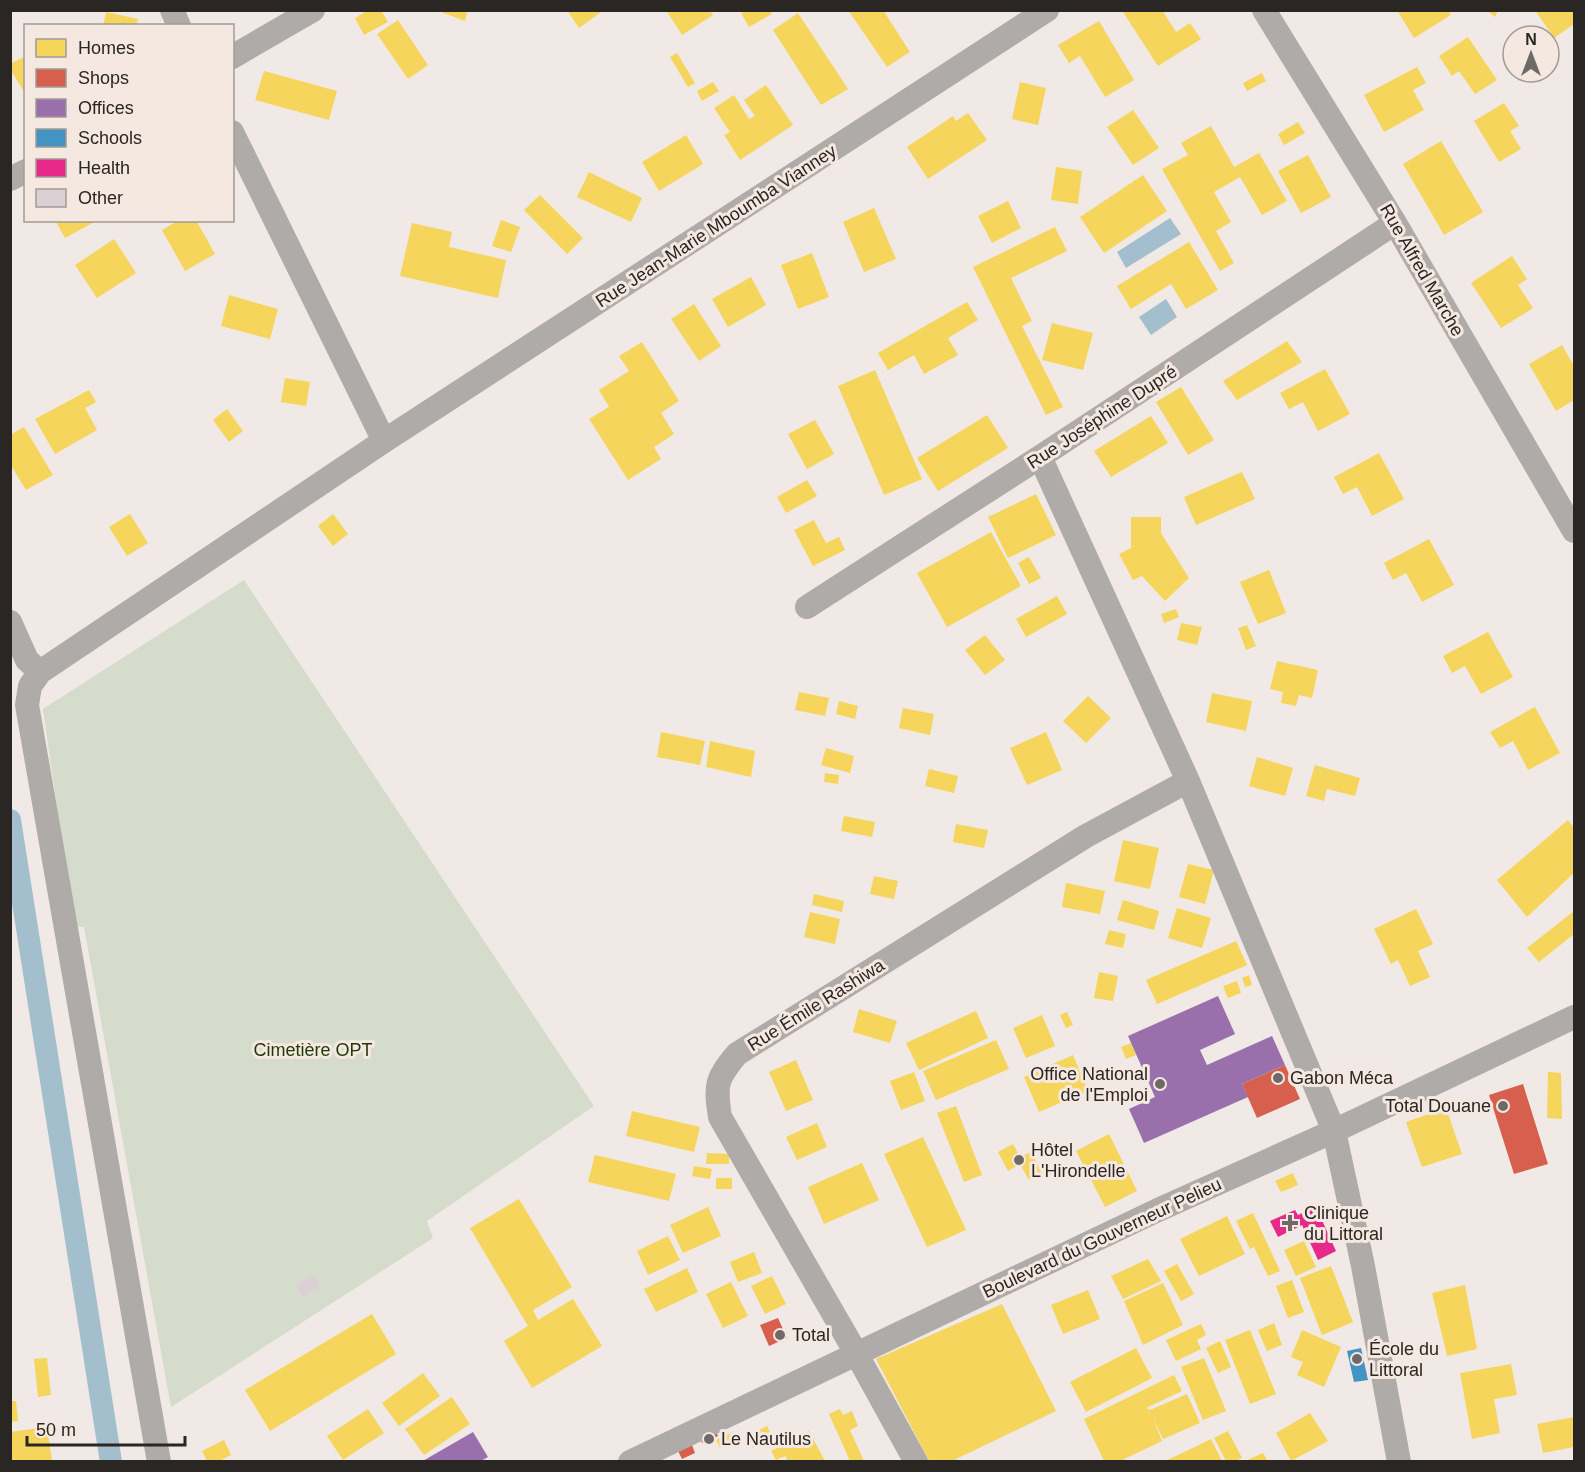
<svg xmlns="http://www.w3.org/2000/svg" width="1585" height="1472" viewBox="0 0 1585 1472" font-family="Arial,sans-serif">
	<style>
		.green { fill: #d6dccb }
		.water { fill: #a3bfcd }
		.homes { fill: #f6d55c }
		.shops { fill: #d6604d }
		.offices { fill: #9970ab }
		.schools { fill: #4393c3 }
		.health { fill: #e7298a }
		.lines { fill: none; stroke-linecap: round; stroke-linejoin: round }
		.canal { stroke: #a3bfcd; stroke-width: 22 }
		.building { fill: #dbd1d4 }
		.minor { stroke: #afaba9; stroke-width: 24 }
		.poi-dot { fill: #6f6a67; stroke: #f4e8e1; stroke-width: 2 }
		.labels { text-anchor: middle; stroke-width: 6; stroke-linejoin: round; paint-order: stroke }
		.street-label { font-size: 18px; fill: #2a2623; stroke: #f4e8e1 }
		.park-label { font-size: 18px; fill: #1e3b04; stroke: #f4e8e1 }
		.poi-label { font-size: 18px; fill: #2a2623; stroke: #f4e8e1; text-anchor: start }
	</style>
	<rect width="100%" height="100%" fill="#f0e9e5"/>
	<path class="green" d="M 244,580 L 594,1106 L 427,1221 L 433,1238 L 171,1407 L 84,927 L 74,927 L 43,709 Z"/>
	<path class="water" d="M 1170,218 L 1181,234 L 1126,268 L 1117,252 Z
		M 1166,299 L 1177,317 L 1151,335 L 1139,317 Z"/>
	<path class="homes" d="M 368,10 L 381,10 L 388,22 L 364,35 L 355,18 Z
		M 436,10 L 468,10 L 465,21 Z
		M 567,10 L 604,10 L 579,28 Z
		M 666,10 L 709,10 L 713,15 L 682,35 Z
		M 747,10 L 770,10 L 772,14 L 749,27 L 741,13 Z
		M 848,10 L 883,10 L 910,52 L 887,67 Z
		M 1126,10 L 1167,10 L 1164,13 L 1176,32 L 1190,23 L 1201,39 L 1158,66 L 1123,12 Z
		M 1397,10 L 1448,10 L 1451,15 L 1414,38 Z
		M 1486,10 L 1498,10 L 1495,17 Z
		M 1535,10 L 1574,10 L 1574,24 L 1554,38 Z
		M 106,12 L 138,19 L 136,26 L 103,26 Z
		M 798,13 L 848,89 L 821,105 L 773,30 Z
		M 398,20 L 428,65 L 408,79 L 377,34 Z
		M 1099,21 L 1134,80 L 1105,97 L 1080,56 L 1069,63 L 1058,45 Z
		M 1468,37 L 1497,80 L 1475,94 L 1459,71 L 1452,76 L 1439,56 Z
		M 677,53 L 695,83 L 688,87 L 670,57 Z
		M 26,56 L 26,88 L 23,90 L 10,69 L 10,64 Z
		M 1417,67 L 1426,83 L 1413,90 L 1424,110 L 1384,132 L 1364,95 Z
		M 264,71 L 337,91 L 329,120 L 255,100 Z
		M 1262,73 L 1266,81 L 1247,91 L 1243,83 Z
		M 713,82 L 719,91 L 702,101 L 697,91 Z
		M 1020,82 L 1046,88 L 1038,125 L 1012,119 Z
		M 766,85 L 793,125 L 740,160 L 724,135 L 730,132 L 714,108 L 734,95 L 749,119 L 755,116 L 744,100 Z
		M 1504,103 L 1519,126 L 1510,131 L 1521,149 L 1499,162 L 1474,121 Z
		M 1133,110 L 1159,148 L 1133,165 L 1107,127 Z
		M 968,113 L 987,140 L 928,179 L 907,147 L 953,116 L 956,121 Z
		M 1298,122 L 1305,133 L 1284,145 L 1278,134 Z
		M 1211,126 L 1234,167 L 1259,153 L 1287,201 L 1262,215 L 1240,177 L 1214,192 L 1231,222 L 1216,231 L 1234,263 L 1220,271 L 1162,169 L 1188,155 L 1181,143 Z
		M 686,135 L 703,164 L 659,191 L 642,162 Z
		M 1441,141 L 1483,212 L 1444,235 L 1403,164 Z
		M 1308,155 L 1331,197 L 1301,213 L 1278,171 Z
		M 1056,167 L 1082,171 L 1078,204 L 1051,200 Z
		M 589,172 L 642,198 L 631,222 L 577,197 Z
		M 1143,175 L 1167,211 L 1104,253 L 1080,217 Z
		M 540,195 L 583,238 L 567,254 L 524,210 Z
		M 1008,201 L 1021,228 L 992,243 L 978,216 Z
		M 874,208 L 896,259 L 864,272 L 843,222 Z
		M 55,220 L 98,220 L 65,238 Z
		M 179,220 L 196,220 L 215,254 L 185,271 L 162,230 Z
		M 501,220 L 520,227 L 511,252 L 492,246 Z
		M 412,223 L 452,232 L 449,247 L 506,260 L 498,298 L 400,276 Z
		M 1055,227 L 1067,251 L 1011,278 L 1032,321 L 1022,326 L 1063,407 L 1046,415 L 973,267 Z
		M 114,239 L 136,273 L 97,298 L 75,265 Z
		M 1189,242 L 1218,290 L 1186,309 L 1171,284 L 1131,309 L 1117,286 Z
		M 812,253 L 829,297 L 798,309 L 781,265 Z
		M 1512,256 L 1527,279 L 1518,285 L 1533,308 L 1501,328 L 1471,283 Z
		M 751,277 L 766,305 L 728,327 L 712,299 Z
		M 229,295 L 278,309 L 270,339 L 221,326 Z
		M 967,302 L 978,320 L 948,338 L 958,355 L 924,374 L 914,355 L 888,370 L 878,353 Z
		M 694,304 L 721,346 L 699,361 L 671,319 Z
		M 1052,323 L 1093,333 L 1083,370 L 1042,360 Z
		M 1287,341 L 1302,362 L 1237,400 L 1223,381 Z
		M 642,342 L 679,401 L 661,413 L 674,434 L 654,447 L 661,459 L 628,480 L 589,419 L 609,407 L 599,390 L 629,371 L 619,356 Z
		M 1562,345 L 1574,366 L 1574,400 L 1556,411 L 1529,364 Z
		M 1325,369 L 1350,414 L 1318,431 L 1303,402 L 1289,409 L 1280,393 Z
		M 875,370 L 922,479 L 884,495 L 838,386 Z
		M 285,378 L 310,382 L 306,406 L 281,402 Z
		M 1181,387 L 1214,440 L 1188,455 L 1156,402 Z
		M 89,390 L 96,402 L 85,408 L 97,430 L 55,454 L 35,419 Z
		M 227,409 L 243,431 L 229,442 L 213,420 Z
		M 987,415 L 1008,448 L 938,491 L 917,458 Z
		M 1151,416 L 1168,443 L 1111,477 L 1094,451 Z
		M 815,420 L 834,454 L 807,469 L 788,434 Z
		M 24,427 L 53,475 L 26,490 L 10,464 L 10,435 Z
		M 1379,453 L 1404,499 L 1372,516 L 1357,487 L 1343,494 L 1334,477 Z
		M 1242,472 L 1255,499 L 1196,525 L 1184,497 Z
		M 807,480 L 817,496 L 786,513 L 777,497 Z
		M 1036,494 L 1056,535 L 1008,558 L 988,517 Z
		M 130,514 L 148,543 L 127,556 L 109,527 Z
		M 333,514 L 348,534 L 333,546 L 318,526 Z
		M 1131,517 L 1161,517 L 1161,533 L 1189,578 L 1165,601 L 1142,576 L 1133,580 L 1119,554 L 1131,548 Z
		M 814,520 L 826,543 L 839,537 L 845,550 L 813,566 L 794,530 Z
		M 991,532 L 1021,586 L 947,627 L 917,573 Z
		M 1429,539 L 1454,585 L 1422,602 L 1406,573 L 1393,580 L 1384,563 Z
		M 1029,557 L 1041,578 L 1029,584 L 1018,563 Z
		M 1269,570 L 1286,613 L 1258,624 L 1240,582 Z
		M 1057,596 L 1067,614 L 1026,637 L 1016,619 Z
		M 1176,609 L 1179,617 L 1164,623 L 1161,614 Z
		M 1181,623 L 1202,627 L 1197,645 L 1177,640 Z
		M 1247,625 L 1256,646 L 1246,650 L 1238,628 Z
		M 1488,632 L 1513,677 L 1481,694 L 1465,666 L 1452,673 L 1443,656 Z
		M 985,635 L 1005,660 L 985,675 L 965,650 Z
		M 1277,661 L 1318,670 L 1312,698 L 1299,695 L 1296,706 L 1281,703 L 1283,692 L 1270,689 Z
		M 799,692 L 829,698 L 825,716 L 795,710 Z
		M 1212,693 L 1252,701 L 1246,731 L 1206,722 Z
		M 1088,696 L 1111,718 L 1086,743 L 1063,721 Z
		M 839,701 L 858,706 L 855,719 L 836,714 Z
		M 1535,707 L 1560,753 L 1528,770 L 1513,741 L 1500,748 L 1490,732 Z
		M 903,708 L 934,714 L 930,735 L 899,728 Z
		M 661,732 L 705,741 L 700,765 L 657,757 Z
		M 1046,732 L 1062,770 L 1027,785 L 1010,748 Z
		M 710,741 L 755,751 L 751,777 L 706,767 Z
		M 826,748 L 854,756 L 850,773 L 821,765 Z
		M 1257,757 L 1293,768 L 1285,796 L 1249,786 Z
		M 1315,765 L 1360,778 L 1355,796 L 1327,789 L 1324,801 L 1306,796 Z
		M 929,769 L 958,776 L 954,793 L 925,786 Z
		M 825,773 L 839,775 L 838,784 L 824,782 Z
		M 844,816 L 875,822 L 872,837 L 841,831 Z
		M 1568,820 L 1574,828 L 1574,873 L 1527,917 L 1497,880 Z
		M 956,824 L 988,830 L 984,848 L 953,842 Z
		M 1123,840 L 1159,848 L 1150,889 L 1114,881 Z
		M 1188,864 L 1214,870 L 1205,904 L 1179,897 Z
		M 874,876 L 898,881 L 894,899 L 870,894 Z
		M 1066,883 L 1105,891 L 1100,914 L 1062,907 Z
		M 814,894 L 844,901 L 842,912 L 812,905 Z
		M 1123,900 L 1159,911 L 1154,930 L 1117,920 Z
		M 1177,908 L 1211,918 L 1202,948 L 1168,938 Z
		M 1416,909 L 1433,944 L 1418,951 L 1430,977 L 1410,986 L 1398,960 L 1391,964 L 1374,929 Z
		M 1574,911 L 1574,934 L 1539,962 L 1527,948 Z
		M 810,912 L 840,919 L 835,944 L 804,937 Z
		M 1109,930 L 1126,934 L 1123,948 L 1105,944 Z
		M 1236,941 L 1247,965 L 1157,1004 L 1146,980 Z
		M 1099,972 L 1118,976 L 1113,1001 L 1094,998 Z
		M 1249,975 L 1252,985 L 1245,987 L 1242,978 Z
		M 1237,981 L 1241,993 L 1228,998 L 1223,986 Z
		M 859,1009 L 897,1021 L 890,1043 L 853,1032 Z
		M 976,1011 L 988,1038 L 919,1070 L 906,1043 Z
		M 1067,1012 L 1073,1025 L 1066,1028 L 1060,1015 Z
		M 1042,1015 L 1055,1046 L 1026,1058 L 1013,1028 Z
		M 996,1040 L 1009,1069 L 936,1100 L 923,1071 Z
		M 1131,1043 L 1136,1055 L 1126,1059 L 1121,1047 Z
		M 1073,1055 L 1088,1091 L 1039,1112 L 1024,1077 Z
		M 796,1060 L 813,1100 L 786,1111 L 769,1072 Z
		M 914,1072 L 925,1101 L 901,1110 L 890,1081 Z
		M 1548,1072 L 1561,1073 L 1562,1119 L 1547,1118 Z
		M 956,1106 L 982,1175 L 964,1182 L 937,1113 Z
		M 1446,1108 L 1462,1154 L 1422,1167 L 1406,1122 Z
		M 632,1111 L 700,1127 L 694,1152 L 626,1136 Z
		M 817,1123 L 827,1147 L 797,1160 L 786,1137 Z
		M 1109,1134 L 1137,1191 L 1105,1207 L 1076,1151 Z
		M 923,1137 L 966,1230 L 927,1247 L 884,1154 Z
		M 1013,1144 L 1020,1157 L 1031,1152 L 1042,1173 L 1029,1180 L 1020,1164 L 1008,1171 L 998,1152 Z
		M 707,1153 L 729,1154 L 729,1164 L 706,1164 Z
		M 595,1155 L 676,1174 L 669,1201 L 588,1182 Z
		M 862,1163 L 879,1200 L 824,1224 L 808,1187 Z
		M 694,1166 L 712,1169 L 710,1179 L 692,1176 Z
		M 1293,1173 L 1298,1185 L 1281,1192 L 1275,1181 Z
		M 716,1178 L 732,1178 L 732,1189 L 716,1189 Z
		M 519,1199 L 572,1287 L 533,1310 L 538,1320 L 573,1299 L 602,1346 L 532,1388 L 504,1341 L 528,1326 L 470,1228 Z
		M 708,1207 L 721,1236 L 683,1253 L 670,1225 Z
		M 1253,1213 L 1280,1271 L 1268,1276 L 1254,1247 L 1250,1249 L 1236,1221 Z
		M 1227,1216 L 1245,1254 L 1199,1276 L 1180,1239 Z
		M 668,1236 L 680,1260 L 648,1275 L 637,1251 Z
		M 1304,1241 L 1316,1267 L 1296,1276 L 1284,1250 Z
		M 754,1252 L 762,1273 L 738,1282 L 730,1262 Z
		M 1148,1259 L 1161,1281 L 1123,1299 L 1111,1276 Z
		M 1177,1264 L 1194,1294 L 1181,1301 L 1164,1271 Z
		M 1331,1266 L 1353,1322 L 1322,1335 L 1300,1278 Z
		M 687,1268 L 698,1292 L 656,1312 L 644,1289 Z
		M 772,1276 L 786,1304 L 765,1314 L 751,1286 Z
		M 1292,1280 L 1304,1312 L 1288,1318 L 1276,1286 Z
		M 731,1282 L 748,1316 L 723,1328 L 706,1294 Z
		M 1163,1283 L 1183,1325 L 1143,1345 L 1124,1301 Z
		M 1465,1285 L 1477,1349 L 1447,1356 L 1432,1293 Z
		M 1088,1290 L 1100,1319 L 1063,1334 L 1051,1305 Z
		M 1002,1304 L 1056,1411 L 952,1461 L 929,1461 L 876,1359 Z
		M 372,1314 L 396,1354 L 270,1431 L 245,1390 Z
		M 1274,1323 L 1282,1345 L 1267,1351 L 1258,1330 Z
		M 1201,1324 L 1206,1335 L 1197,1340 L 1201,1349 L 1176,1361 L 1166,1340 Z
		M 1250,1330 L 1276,1394 L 1250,1404 L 1225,1340 Z
		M 1302,1330 L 1341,1347 L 1324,1387 L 1297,1375 L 1303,1362 L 1291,1357 Z
		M 1220,1341 L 1231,1367 L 1218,1373 L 1206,1348 Z
		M 1136,1348 L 1152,1378 L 1086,1412 L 1070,1382 Z
		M 47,1358 L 51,1395 L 38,1397 L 34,1359 Z
		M 1204,1358 L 1226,1411 L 1203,1420 L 1181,1367 Z
		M 1511,1364 L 1517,1395 L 1494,1399 L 1500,1433 L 1472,1439 L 1460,1373 Z
		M 423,1373 L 440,1396 L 399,1426 L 382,1403 Z
		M 1174,1375 L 1182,1391 L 1146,1408 L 1150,1410 L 1187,1394 L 1200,1423 L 1163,1439 L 1153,1418 L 1162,1441 L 1120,1461 L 1104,1461 L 1084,1419 Z
		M 452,1397 L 470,1424 L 424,1455 L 405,1429 Z
		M 10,1401 L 16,1401 L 18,1421 L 10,1422 Z
		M 368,1409 L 384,1433 L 343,1460 L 327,1436 Z
		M 840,1409 L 843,1415 L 852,1411 L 858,1426 L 850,1430 L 864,1461 L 850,1461 L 829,1414 Z
		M 1310,1413 L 1328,1441 L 1291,1461 L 1276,1433 Z
		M 1574,1417 L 1574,1447 L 1543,1453 L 1537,1424 Z
		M 767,1426 L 773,1439 L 753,1448 L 747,1436 Z
		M 47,1427 L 52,1461 L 10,1461 L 10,1432 Z
		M 809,1431 L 825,1461 L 788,1461 L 785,1456 L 776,1460 L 771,1451 Z
		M 1228,1431 L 1242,1458 L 1235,1461 L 1226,1461 L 1214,1438 Z
		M 731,1433 L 734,1441 L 720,1448 L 716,1440 Z
		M 1211,1439 L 1222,1461 L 1165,1461 L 1197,1446 Z
		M 224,1440 L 231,1455 L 219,1461 L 207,1461 L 202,1451 Z
		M 1263,1453 L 1268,1461 L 1245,1461 Z"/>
	<path class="shops" d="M 1285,1065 L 1300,1099 L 1257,1118 L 1242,1084 Z
		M 1523,1084 L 1548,1164 L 1514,1174 L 1489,1095 Z
		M 778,1318 L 787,1338 L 769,1346 L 760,1325 Z
		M 716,1431 L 718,1436 L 702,1443 L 700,1438 Z
		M 692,1445 L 695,1453 L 682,1459 L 678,1451 Z"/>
	<path class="offices" d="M 1218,996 L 1235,1034 L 1200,1050 L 1207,1065 L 1272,1036 L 1285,1065 L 1242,1084 L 1248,1097 L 1144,1143 L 1129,1109 L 1155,1097 L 1128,1036 Z
		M 473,1432 L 488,1457 L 479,1462 L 421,1462 Z"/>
	<path class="schools" d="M 1361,1348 L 1368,1380 L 1354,1382 L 1347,1351 Z"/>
	<path class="health" d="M 1316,1207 L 1336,1251 L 1318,1260 L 1302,1225 L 1278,1237 L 1270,1221 L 1295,1210 L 1298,1215 Z"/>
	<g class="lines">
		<path class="canal" d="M 10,820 L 111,1462"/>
	</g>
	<path class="building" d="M 313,1274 L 320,1286 L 303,1297 L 295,1285 Z"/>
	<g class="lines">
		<path class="minor" d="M 172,10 L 179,26
			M 1264,10 L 1395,223 L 1574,531
			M 232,57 L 313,10
			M 232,132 L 384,441
			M 10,179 L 26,171
			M 1040,457 L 1188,781 L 1334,1131 L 1363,1266 L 1399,1462
			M 807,607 L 1040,457 L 1395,223
			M 10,622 L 27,660 L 40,672
			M 159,1462 L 27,705 L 30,686 L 40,672 L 384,441 L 1047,10
			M 630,1462 L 1158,1210 L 1334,1131 L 1574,1017
			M 916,1462 L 856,1353 L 720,1117 C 715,1085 716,1079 737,1054 L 1086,836 L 1188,781"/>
	</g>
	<g class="poi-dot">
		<circle cx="1278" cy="1078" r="6"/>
		<circle cx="1160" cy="1084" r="6"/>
		<circle cx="1503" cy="1106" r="6"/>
		<circle cx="1019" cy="1160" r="6"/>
		<path d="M1287 1214h6v6h6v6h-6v6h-6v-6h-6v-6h6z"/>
		<circle cx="780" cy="1335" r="6"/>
		<circle cx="1357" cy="1359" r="6"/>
		<circle cx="709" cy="1439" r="6"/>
	</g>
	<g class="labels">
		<g class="street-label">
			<text transform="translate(716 226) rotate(-33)" y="6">Rue Jean-Marie Mboumba Vianney</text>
			<text transform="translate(1422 270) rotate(60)" y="6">Rue Alfred Marche</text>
			<text transform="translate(1102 417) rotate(-33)" y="6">Rue Joséphine Dupré</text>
			<text transform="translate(816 1005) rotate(-32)" y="6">Rue Émile Rashiwa</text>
			<text transform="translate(1102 1238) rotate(-25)" y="6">Boulevard du Gouverneur Pelieu</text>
		</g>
		<g class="park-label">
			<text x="313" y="1056">Cimetière OPT</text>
		</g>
		<g class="poi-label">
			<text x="1148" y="1080" text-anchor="end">Office National<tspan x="1148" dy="21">de l'Emploi</tspan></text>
			<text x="1290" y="1084">Gabon Méca</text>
			<text x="1491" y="1112" text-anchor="end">Total Douane</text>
			<text x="1031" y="1156">Hôtel<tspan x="1031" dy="21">L'Hirondelle</tspan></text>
			<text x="1304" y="1219">Clinique<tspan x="1304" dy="21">du Littoral</tspan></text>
			<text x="792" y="1341">Total</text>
			<text x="1369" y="1355">École du<tspan x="1369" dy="21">Littoral</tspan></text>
			<text x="721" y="1445">Le Nautilus</text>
		</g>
	</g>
	<rect width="1585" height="1472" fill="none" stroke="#2a2623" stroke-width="24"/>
	<rect x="24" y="24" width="210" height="198" fill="#f4e8e1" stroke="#a39a95" stroke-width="1.5"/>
	<rect x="36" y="39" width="30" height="18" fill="#f6d55c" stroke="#a39a95" stroke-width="1.5"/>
	<text x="78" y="54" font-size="18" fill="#2a2623">Homes</text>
	<rect x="36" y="69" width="30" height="18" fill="#d6604d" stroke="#a39a95" stroke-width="1.5"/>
	<text x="78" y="84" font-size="18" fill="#2a2623">Shops</text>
	<rect x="36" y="99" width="30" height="18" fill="#9970ab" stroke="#a39a95" stroke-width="1.5"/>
	<text x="78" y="114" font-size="18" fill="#2a2623">Offices</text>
	<rect x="36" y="129" width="30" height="18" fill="#4393c3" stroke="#a39a95" stroke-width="1.5"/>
	<text x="78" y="144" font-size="18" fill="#2a2623">Schools</text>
	<rect x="36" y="159" width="30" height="18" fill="#e7298a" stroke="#a39a95" stroke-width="1.5"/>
	<text x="78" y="174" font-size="18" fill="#2a2623">Health</text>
	<rect x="36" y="189" width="30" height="18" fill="#dbd1d4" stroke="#a39a95" stroke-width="1.5"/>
	<text x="78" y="204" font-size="18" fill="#2a2623">Other</text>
	<g transform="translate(1531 54)"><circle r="28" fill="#f4e8e1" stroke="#a39a95" stroke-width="1.5"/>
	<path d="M0-4.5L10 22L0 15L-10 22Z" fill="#6f6a67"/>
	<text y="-9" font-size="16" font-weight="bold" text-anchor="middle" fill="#2a2623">N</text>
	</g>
	<path d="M27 1436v9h158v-9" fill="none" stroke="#2a2623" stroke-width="3"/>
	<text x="36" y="1436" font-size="18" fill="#2a2623" stroke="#f4e8e1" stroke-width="4.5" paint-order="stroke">50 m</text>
</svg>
